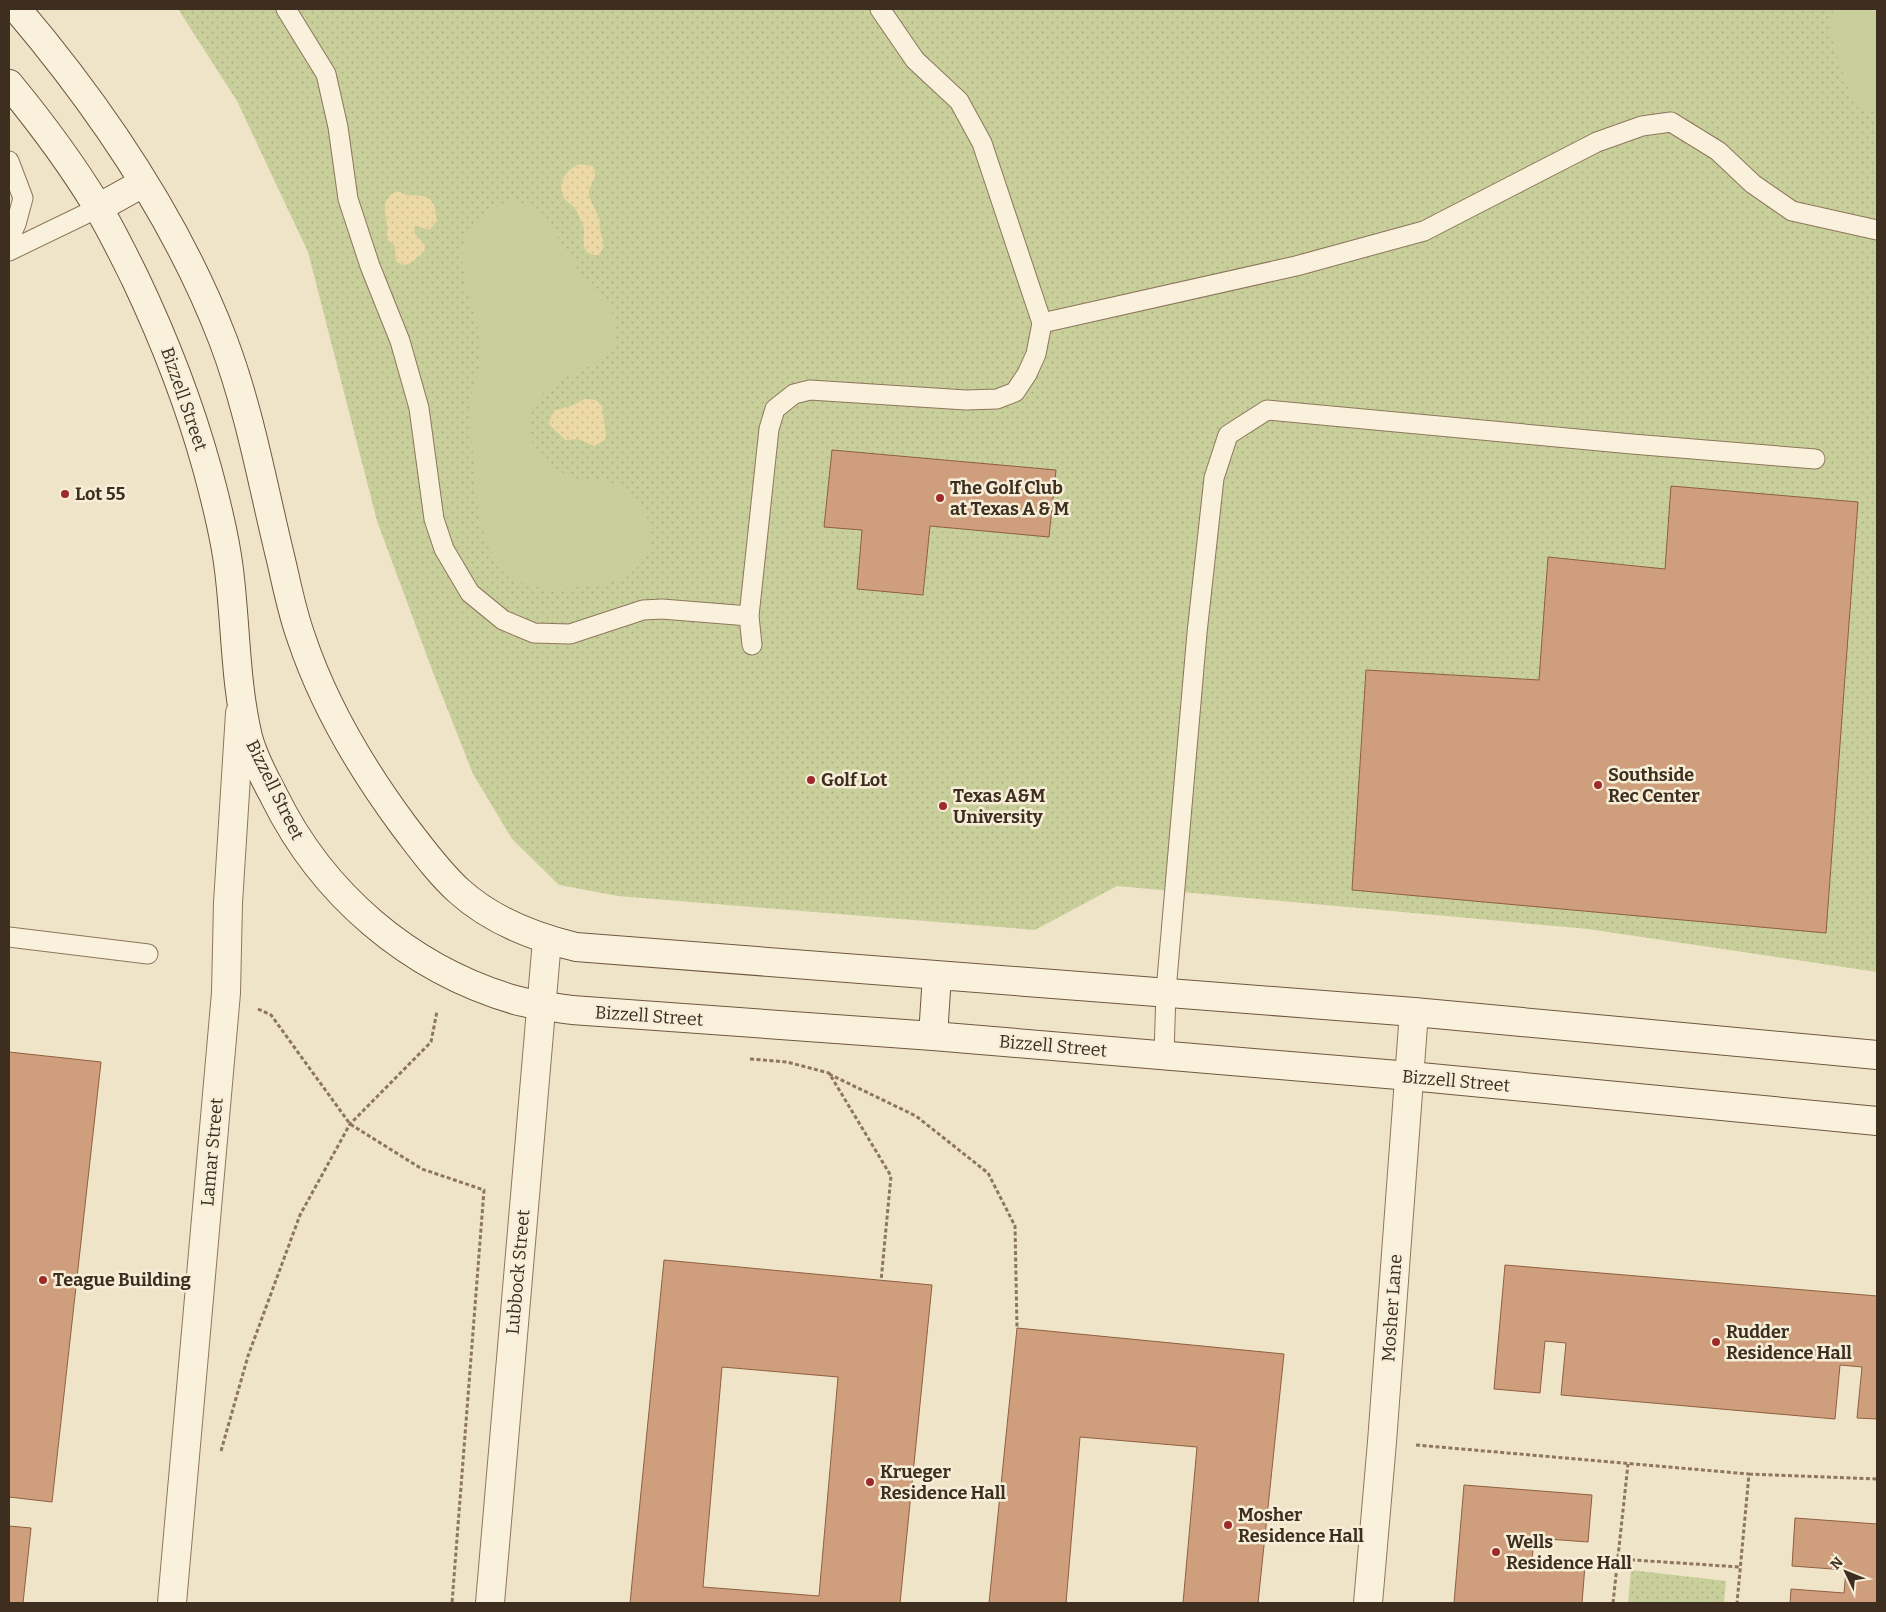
<svg xmlns="http://www.w3.org/2000/svg" width="1886" height="1612" viewBox="0 0 1886 1612" font-family="Bitter,serif">
	<style>
		.grass { fill: url(#grass-dots) }
		.sand { fill: url(#sand-dots) }
		.park { fill: #c9cf9b }
		.building { fill: #cf9f7d; stroke: #8d5f41; fill-rule: evenodd }
		.lines { fill: none; stroke-linecap: round; stroke-linejoin: round }
		.lane-casing { stroke: #8d765c; stroke-width: 21 }
		.street-casing { stroke: #8d765c; stroke-width: 30 }
		.secondary-casing { stroke: #6f573f; stroke-width: 30 }
		.path { stroke: #8d765c; stroke-width: 3; stroke-dasharray: 4 2.5; stroke-linecap: butt }
		.lane { stroke: #faf1dc; stroke-width: 19 }
		.street { stroke: #faf1dc; stroke-width: 28 }
		.secondary { stroke: #faf1dc; stroke-width: 28 }
		.poi-dot { fill: #9e2a2b; stroke: #f7eed8; stroke-width: 2 }
		.labels { text-anchor: middle; stroke-width: 5; stroke-linejoin: round; paint-order: stroke }
		.street-label { font-size: 18px; fill: #3d2e20; stroke: #f7eed8 }
		.poi-label { font-size: 18px; font-weight: bold; fill: #3d2e20; stroke: #f7eed8; text-anchor: start }
	</style>
	<defs>
		<pattern id="grass-dots" width="8" height="8" patternUnits="userSpaceOnUse" patternTransform="scale(1.25)"><rect width="8" height="8" fill="#c9cf9b"/><path d="M2 2h.1M6 6h.1" fill="none" stroke="#aeb285" stroke-width="1.8" stroke-linecap="round"/></pattern>
		<pattern id="sand-dots" width="8" height="8" patternUnits="userSpaceOnUse" patternTransform="scale(1.25)"><rect width="8" height="8" fill="#ecd9a5"/><path d="M2 2h.1M6 6h.1" fill="none" stroke="#cbbb8e" stroke-width="1.8" stroke-linecap="round"/></pattern>
	</defs>
	<rect width="100%" height="100%" fill="#f0e4c8"/>
	<path class="grass" d="M 178,9 L 1877,9 L 1877,972 L 1588,929 L 1117,886 L 1035,930 L 618,896 L 559,885 L 512,839 L 473,774 L 434,675 L 377,521 L 308,252 L 237,101 Z
		M 1631,1570 L 1726,1581 L 1724,1603 L 1628,1603 Z"/>
	<path class="sand" d="M 580,164 L 592,166 C 601,178 587,184 589,196 C 591,203 596,210 599,218 C 600,222 599,225 600,230 C 602,240 608,246 598,255 C 576,255 587,235 583,225 C 580,220 578,212 575,208 C 572,204 566,202 564,198 C 557,183 565,170 580,164 Z
		M 395,192 C 401,191 401,193 406,195 C 411,196 417,195 422,196 C 436,198 435,210 437,221 L 429,230 L 417,226 L 414,227 L 415,234 L 425,245 L 424,252 L 411,263 L 403,265 L 396,261 L 395,246 L 387,239 C 387,235 388,231 387,226 C 386,212 380,201 395,192 Z
		M 585,399 L 596,400 L 602,406 L 603,414 L 606,436 L 604,441 L 594,446 L 578,439 L 565,440 L 549,424 L 553,411 L 571,406 Z"/>
	<path class="park" d="M 1834,9 L 1877,9 L 1877,112 C 1870,111 1860,111 1855,105 C 1851,99 1830,36 1830,28 C 1829,22 1833,15 1834,9 Z
		M 511,202 C 542,203 548,219 561,244 C 568,256 577,268 585,279 C 599,297 618,306 616,334 C 612,379 529,367 530,427 C 530,452 547,465 567,475 C 572,477 573,478 577,479 C 592,481 606,479 620,486 C 645,499 660,534 644,559 C 631,579 608,583 587,586 C 565,589 544,591 523,583 C 483,569 476,500 474,464 C 472,442 467,410 473,389 C 475,378 483,369 482,358 C 481,298 423,229 511,202 Z"/>
	<path class="building" d="M 832,450 L 1056,470 L 1049,537 L 930,526 L 923,595 L 857,589 L 862,530 L 824,527 Z
		M 1671,486 L 1858,502 L 1826,933 L 1352,890 L 1366,670 L 1539,680 L 1548,557 L 1665,569 Z
		M 9,1052 L 101,1062 L 52,1502 L 9,1497 Z
		M 664,1260 L 932,1285 L 900,1603 L 630,1603 ZM 722,1367 L 838,1377 L 819,1596 L 703,1587 Z
		M 1505,1265 L 1877,1296 L 1877,1419 L 1857,1418 L 1862,1367 L 1840,1365 L 1835,1419 L 1561,1395 L 1566,1343 L 1545,1341 L 1540,1393 L 1494,1389 Z
		M 1017,1328 L 1284,1354 L 1258,1603 L 1183,1603 L 1197,1447 L 1080,1437 L 1066,1603 L 989,1603 Z
		M 1464,1485 L 1592,1495 L 1588,1542 L 1534,1538 L 1532,1561 L 1585,1565 L 1582,1603 L 1454,1603 Z
		M 1795,1518 L 1877,1524 L 1877,1603 L 1790,1603 L 1791,1589 L 1844,1593 L 1846,1570 L 1792,1566 Z
		M 9,1526 L 31,1528 L 23,1603 L 9,1603 Z"/>
	<g class="lines">
		<defs>
			<path id="lane" d="M 286,9 L 326,74 L 338,127 L 348,199 L 370,266 L 400,341 L 419,408 L 434,519 L 444,549 L 470,593 L 503,620 L 534,633 L 570,634 L 643,610 L 662,609 L 749,616 L 769,429 L 775,409 L 794,394 L 810,390 L 966,400 L 997,399 L 1015,392 L 1027,374 L 1036,354 L 1042,323 L 1296,266 L 1424,231 L 1597,142 L 1642,126 L 1671,122 L 1718,151 L 1753,184 L 1792,211 L 1877,230
				M 880,9 L 915,60 L 959,101 L 982,143 L 1042,323
				M 9,161 L 23,198 L 16,224 L 9,239
				M 9,251 L 98,208
				M 749,616 L 752,645
				M 9,937 L 148,954
				M 1164,1055 L 1166,991 L 1197,633 L 1214,478 L 1228,435 L 1267,410 L 1632,444 L 1815,459"/>
			<path id="street" d="M 172,1603 L 226,993 L 228,903 L 240,713
				M 490,1603 L 547,940
				M 1368,1603 L 1382,1442 L 1414,1012"/>
			<path id="secondary" d="M 17,9 C 100,107 177,220 223,340 C 250,411 263,487 281,560 C 287,586 292,612 301,637 C 324,706 361,768 404,826 C 421,848 438,872 459,891 C 491,920 534,937 576,947 L 1414,1012 L 1877,1055
				M 9,84 C 41,123 71,163 97,206 C 111,229 123,254 135,278 C 164,339 189,403 207,468 C 216,501 225,536 229,570 C 236,626 235,682 248,737 C 253,757 264,777 274,796 C 322,894 409,969 515,1000 C 533,1005 553,1007 572,1010 L 933,1036 L 1410,1076 L 1877,1121
				M 98,208 L 143,183
				M 933,1036 L 937,975"/>
		</defs>
		<use href="#lane" class="lane-casing"/>
		<use href="#street" class="street-casing"/>
		<use href="#secondary" class="secondary-casing"/>
		<path class="path" d="M 258,1009 L 271,1015 L 350,1124 L 422,1169 L 484,1190 L 452,1603
			M 750,1059 L 787,1062 L 829,1073 L 891,1176 L 881,1281
			M 829,1074 L 916,1116 L 988,1173 L 1015,1226 L 1017,1328
			M 1416,1445 L 1749,1474 L 1737,1603
			M 221,1451 L 248,1356 L 300,1215 L 350,1124 L 431,1042 L 437,1011
			M 1749,1474 L 1877,1479
			M 1618,1559 L 1740,1567
			M 1613,1603 L 1628,1464"/>
		<use href="#lane" class="lane"/>
		<use href="#street" class="street"/>
		<use href="#secondary" class="secondary"/>
	</g>
	<g class="poi-dot">
		<circle cx="65" cy="494" r="5"/>
		<circle cx="940" cy="498" r="5"/>
		<circle cx="811" cy="780" r="5"/>
		<circle cx="1598" cy="785" r="5"/>
		<circle cx="943" cy="806" r="5"/>
		<circle cx="43" cy="1280" r="5"/>
		<circle cx="1716" cy="1342" r="5"/>
		<circle cx="870" cy="1482" r="5"/>
		<circle cx="1228" cy="1525" r="5"/>
		<circle cx="1496" cy="1552" r="5"/>
	</g>
	<g class="labels">
		<g class="street-label">
			<text transform="translate(184 399) rotate(71)" y="6">Bizzell Street</text>
			<text transform="translate(275 790) rotate(64)" y="6">Bizzell Street</text>
			<text transform="translate(649 1016) rotate(4)" y="6">Bizzell Street</text>
			<text transform="translate(1053 1046) rotate(5)" y="6">Bizzell Street</text>
			<text transform="translate(1456 1081) rotate(5)" y="6">Bizzell Street</text>
			<text transform="translate(212 1152) rotate(-85)" y="6">Lamar Street</text>
			<text transform="translate(518 1272) rotate(-85)" y="6">Lubbock Street</text>
			<text transform="translate(1392 1308) rotate(-86)" y="6">Mosher Lane</text>
		</g>
		<g class="poi-label">
			<text x="950" y="494">The Golf Club<tspan x="950" dy="21">at Texas A &amp; M</tspan></text>
			<text x="75" y="500">Lot 55</text>
			<text x="1608" y="781">Southside<tspan x="1608" dy="21">Rec Center</tspan></text>
			<text x="821" y="786">Golf Lot</text>
			<text x="953" y="802">Texas A&amp;M<tspan x="953" dy="21">University</tspan></text>
			<text x="53" y="1286">Teague Building</text>
			<text x="1726" y="1338">Rudder<tspan x="1726" dy="21">Residence Hall</tspan></text>
			<text x="880" y="1478">Krueger<tspan x="880" dy="21">Residence Hall</tspan></text>
			<text x="1238" y="1521">Mosher<tspan x="1238" dy="21">Residence Hall</tspan></text>
			<text x="1506" y="1548">Wells<tspan x="1506" dy="21">Residence Hall</tspan></text>
		</g>
	</g>
	<rect width="1886" height="1612" fill="none" stroke="#3d2e20" stroke-width="20"/>
	<g transform="translate(1846 1572) rotate(313)" stroke="#f7eed8" stroke-width="4" paint-order="stroke">
	<path d="M0-4L9 19L0 12L-9 19Z" fill="#3d2e20"/>
	<text y="-8" font-size="14" font-weight="bold" text-anchor="middle" fill="#3d2e20">N</text>
	</g>
</svg>
